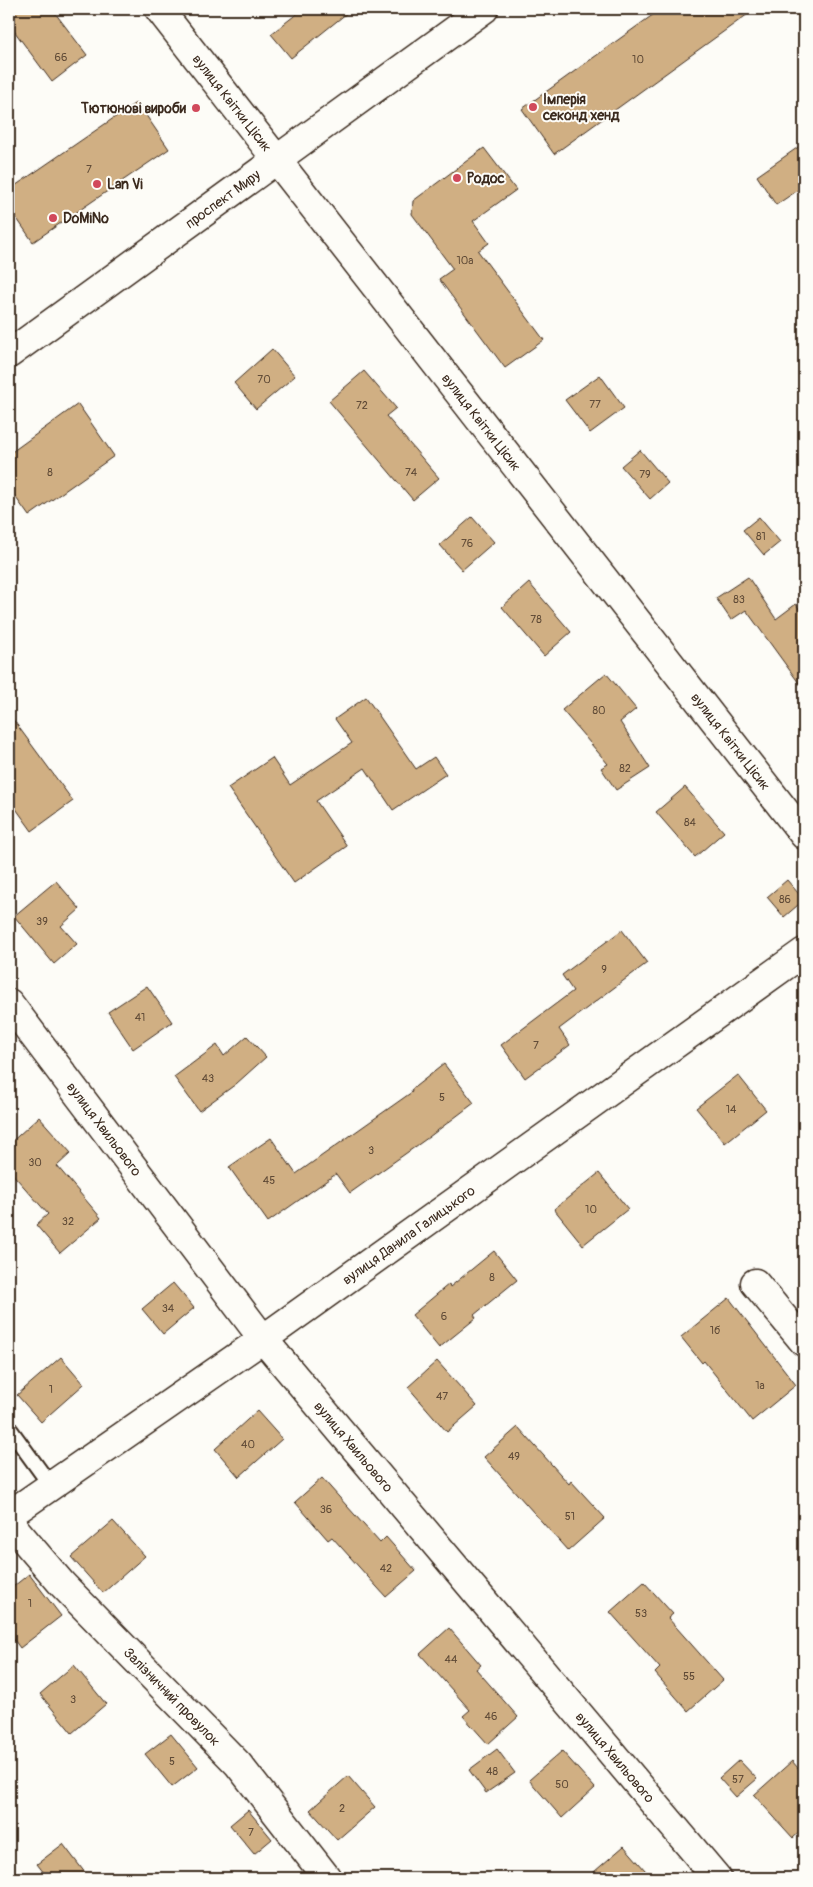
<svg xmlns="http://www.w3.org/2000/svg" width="813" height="1887" viewBox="0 0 813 1887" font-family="Pangolin,sans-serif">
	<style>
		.building { fill: #d0af83; stroke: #3b2a1e }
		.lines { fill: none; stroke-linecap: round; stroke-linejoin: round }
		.lane-casing { stroke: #3b2a1e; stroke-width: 18 }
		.street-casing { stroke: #3b2a1e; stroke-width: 31 }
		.lane { stroke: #fdfcf7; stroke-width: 14 }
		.street { stroke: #fdfcf7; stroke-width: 28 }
		.poi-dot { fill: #d1495b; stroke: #fdfcf7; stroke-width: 2 }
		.labels { text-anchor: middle; stroke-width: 4; stroke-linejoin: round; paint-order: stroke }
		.number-label { font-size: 11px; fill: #604b37 }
		.poi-label { font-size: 14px; font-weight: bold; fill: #3b2a1e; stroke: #fdfcf7; text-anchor: start }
		.street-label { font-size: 14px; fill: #3b2a1e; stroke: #fdfcf7 }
	</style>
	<rect width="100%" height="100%" fill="#fdfcf7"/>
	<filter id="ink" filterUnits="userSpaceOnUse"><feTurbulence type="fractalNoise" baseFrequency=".02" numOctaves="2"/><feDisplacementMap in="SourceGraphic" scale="10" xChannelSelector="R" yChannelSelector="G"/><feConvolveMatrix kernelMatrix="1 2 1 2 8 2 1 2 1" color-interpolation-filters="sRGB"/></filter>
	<g filter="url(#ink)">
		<path class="building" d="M 9,9 L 52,9 L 87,55 L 52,82 L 9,24 Z
			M 303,9 L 352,9 L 291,58 L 271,34 Z
			M 661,9 L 755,9 L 554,154 L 522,109 Z
			M 137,102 L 169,149 L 33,242 L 9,207 L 9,190 Z
			M 804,143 L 804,186 L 776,205 L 757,176 Z
			M 484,148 L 516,190 L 473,221 L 489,243 L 478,251 L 544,340 L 505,368 L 439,279 L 453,269 L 412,214 L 413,201 Z
			M 272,349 L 295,376 L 256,409 L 234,383 Z
			M 364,371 L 396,408 L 386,416 L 439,478 L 413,500 L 329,401 Z
			M 600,375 L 624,408 L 590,433 L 565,400 Z
			M 78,404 L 114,456 L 29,516 L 9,488 L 9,454 Z
			M 640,450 L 668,483 L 650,499 L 621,466 Z
			M 472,517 L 494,542 L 462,570 L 440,545 Z
			M 759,517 L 780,542 L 764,555 L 743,530 Z
			M 748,577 L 776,619 L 796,604 L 804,616 L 804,690 L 746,610 L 731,620 L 716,598 Z
			M 529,583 L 571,632 L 544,656 L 502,607 Z
			M 606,673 L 636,709 L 620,722 L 650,768 L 616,790 L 601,768 L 608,764 L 562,710 Z
			M 366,697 L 416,769 L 434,757 L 446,774 L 393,810 L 365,768 L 316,801 L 347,846 L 294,883 L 228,788 L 272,758 L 290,785 L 352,743 L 335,719 Z
			M 9,714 L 73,801 L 32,831 L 9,799 Z
			M 685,787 L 724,832 L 695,857 L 656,812 Z
			M 787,880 L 804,900 L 784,917 L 767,897 Z
			M 56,881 L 80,909 L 61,926 L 77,944 L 54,964 L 14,916 Z
			M 622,930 L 647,963 L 559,1029 L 570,1045 L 525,1078 L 501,1045 L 573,991 L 562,975 Z
			M 147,986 L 172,1022 L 133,1049 L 108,1012 Z
			M 247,1036 L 266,1057 L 236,1084 L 199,1111 L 174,1077 L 217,1045 L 224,1056 Z
			M 444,1064 L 474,1103 L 429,1137 L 350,1193 L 336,1174 L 268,1222 L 229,1167 L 271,1138 L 296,1174 L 412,1092 L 411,1090 Z
			M 738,1075 L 766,1110 L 725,1143 L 696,1108 Z
			M 39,1117 L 71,1153 L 57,1166 L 101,1218 L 60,1253 L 36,1225 L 48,1214 L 9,1170 L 9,1144 Z
			M 599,1173 L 628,1209 L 583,1245 L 554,1209 Z
			M 494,1251 L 517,1280 L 474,1315 L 476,1318 L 439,1348 L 412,1315 L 449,1284 L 450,1287 Z
			M 173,1283 L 194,1308 L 163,1334 L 142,1309 Z
			M 729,1298 L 796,1385 L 752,1421 L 704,1361 L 702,1363 L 681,1337 Z
			M 61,1357 L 84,1384 L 41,1422 L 17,1395 Z
			M 437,1361 L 477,1406 L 447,1432 L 408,1387 Z
			M 257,1411 L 282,1439 L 239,1477 L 215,1449 Z
			M 518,1427 L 569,1484 L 571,1481 L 605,1518 L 568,1551 L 484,1457 Z
			M 322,1478 L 380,1543 L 386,1537 L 416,1571 L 386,1597 L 332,1537 L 328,1540 L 295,1502 Z
			M 113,1521 L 145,1556 L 103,1593 L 71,1557 Z
			M 29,1574 L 61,1616 L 20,1648 L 9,1633 L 9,1590 Z
			M 644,1582 L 673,1614 L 668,1618 L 723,1680 L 688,1711 L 655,1673 L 660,1668 L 610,1612 Z
			M 449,1628 L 481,1665 L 476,1669 L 518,1717 L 488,1744 L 463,1716 L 470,1710 L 420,1654 Z
			M 74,1665 L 106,1704 L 72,1733 L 40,1694 Z
			M 171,1734 L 198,1767 L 172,1787 L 145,1754 Z
			M 497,1749 L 515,1773 L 486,1793 L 469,1770 Z
			M 562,1751 L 595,1788 L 562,1818 L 529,1780 Z
			M 739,1760 L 757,1779 L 736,1797 L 719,1778 Z
			M 792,1761 L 804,1775 L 804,1828 L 793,1838 L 754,1795 Z
			M 348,1776 L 375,1807 L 337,1840 L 310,1810 Z
			M 248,1810 L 272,1839 L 254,1854 L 230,1825 Z
			M 63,1844 L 89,1878 L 48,1878 L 37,1864 Z
			M 624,1846 L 652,1878 L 587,1878 Z"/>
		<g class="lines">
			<defs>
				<path id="lane" d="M 9,1428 L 51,1486"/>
				<g id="street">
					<path id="s1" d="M 159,9 L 804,835"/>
					<path id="s2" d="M 9,354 L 484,9"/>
					<path id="s3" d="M 9,1003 L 263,1339 L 717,1878"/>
					<path d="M 755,1283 L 804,1342"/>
					<path id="s4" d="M 9,1515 L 263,1339 L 804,952"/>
					<path id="s5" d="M 9,1522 L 62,1584 L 238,1764 L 327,1878"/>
				</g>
			</defs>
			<use href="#lane" class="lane-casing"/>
			<use href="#street" class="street-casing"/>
			<use href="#lane" class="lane"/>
			<use href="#street" class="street"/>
		</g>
	</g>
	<g class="poi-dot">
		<circle cx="533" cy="107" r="5"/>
		<circle cx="196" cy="108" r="5"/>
		<circle cx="457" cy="178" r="5"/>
		<circle cx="97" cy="184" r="5"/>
		<circle cx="53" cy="218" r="5"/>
	</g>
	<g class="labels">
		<g class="number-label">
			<text x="61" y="61">66</text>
			<text x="638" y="63">10</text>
			<text x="89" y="173">7</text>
			<text x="465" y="264">10а</text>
			<text x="264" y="383">70</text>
			<text x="595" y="408">77</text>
			<text x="362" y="409">72</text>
			<text x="50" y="476">8</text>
			<text x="411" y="476">74</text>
			<text x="645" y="478">79</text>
			<text x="761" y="540">81</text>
			<text x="467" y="547">76</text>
			<text x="739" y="603">83</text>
			<text x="536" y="623">78</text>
			<text x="599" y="714">80</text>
			<text x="625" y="772">82</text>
			<text x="690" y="826">84</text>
			<text x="785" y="903">86</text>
			<text x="42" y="925">39</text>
			<text x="604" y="973">9</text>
			<text x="140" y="1021">41</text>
			<text x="536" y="1049">7</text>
			<text x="208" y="1082">43</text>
			<text x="442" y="1101">5</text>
			<text x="731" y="1113">14</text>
			<text x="371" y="1154">3</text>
			<text x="35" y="1166">30</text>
			<text x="269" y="1184">45</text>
			<text x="591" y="1213">10</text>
			<text x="68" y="1225">32</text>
			<text x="492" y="1281">8</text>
			<text x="168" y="1312">34</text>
			<text x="444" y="1320">6</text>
			<text x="715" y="1334">1б</text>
			<text x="760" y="1389">1а</text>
			<text x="51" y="1393">1</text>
			<text x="442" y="1400">47</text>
			<text x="248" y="1448">40</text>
			<text x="514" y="1460">49</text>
			<text x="326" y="1513">36</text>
			<text x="570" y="1520">51</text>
			<text x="386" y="1572">42</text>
			<text x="30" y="1607">1</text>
			<text x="641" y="1617">53</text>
			<text x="451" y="1663">44</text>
			<text x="689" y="1680">55</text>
			<text x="73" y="1703">3</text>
			<text x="491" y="1720">46</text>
			<text x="172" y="1765">5</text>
			<text x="492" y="1775">48</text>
			<text x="738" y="1783">57</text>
			<text x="562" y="1788">50</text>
			<text x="342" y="1812">2</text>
			<text x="251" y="1836">7</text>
		</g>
		<g class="poi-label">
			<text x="543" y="104">Імперія<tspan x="543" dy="16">секонд хенд</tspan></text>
			<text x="186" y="113" text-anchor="end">Тютюнові вироби</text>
			<text x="467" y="183">Родос</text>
			<text x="107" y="189">Lan Vi</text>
			<text x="63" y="223">DoMiNo</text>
		</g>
		<g class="street-label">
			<text dy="5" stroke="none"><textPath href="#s1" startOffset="119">вулиця Квітки Цісик</textPath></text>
			<text dy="5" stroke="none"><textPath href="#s2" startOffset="264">проспект Миру</textPath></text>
			<text dy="5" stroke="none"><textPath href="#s1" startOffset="524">вулиця Квітки Цісик</textPath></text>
			<text dy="5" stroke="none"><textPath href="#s1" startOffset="929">вулиця Квітки Цісик</textPath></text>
			<text dy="5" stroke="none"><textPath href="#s3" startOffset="158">вулиця Хвильового</textPath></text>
			<text dy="5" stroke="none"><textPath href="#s4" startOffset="488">вулиця Данила Галицького</textPath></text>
			<text dy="5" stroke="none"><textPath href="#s3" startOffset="562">вулиця Хвильового</textPath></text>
			<text dy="5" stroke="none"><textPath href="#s5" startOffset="239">Залізничний провулок</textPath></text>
			<text dy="5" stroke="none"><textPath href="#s3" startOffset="968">вулиця Хвильового</textPath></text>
		</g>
	</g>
	<rect width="813" height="1887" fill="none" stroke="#fdfcf7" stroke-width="30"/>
	<rect x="15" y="15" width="783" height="1857" fill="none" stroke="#3b2a1e" stroke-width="2" filter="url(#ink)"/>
</svg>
